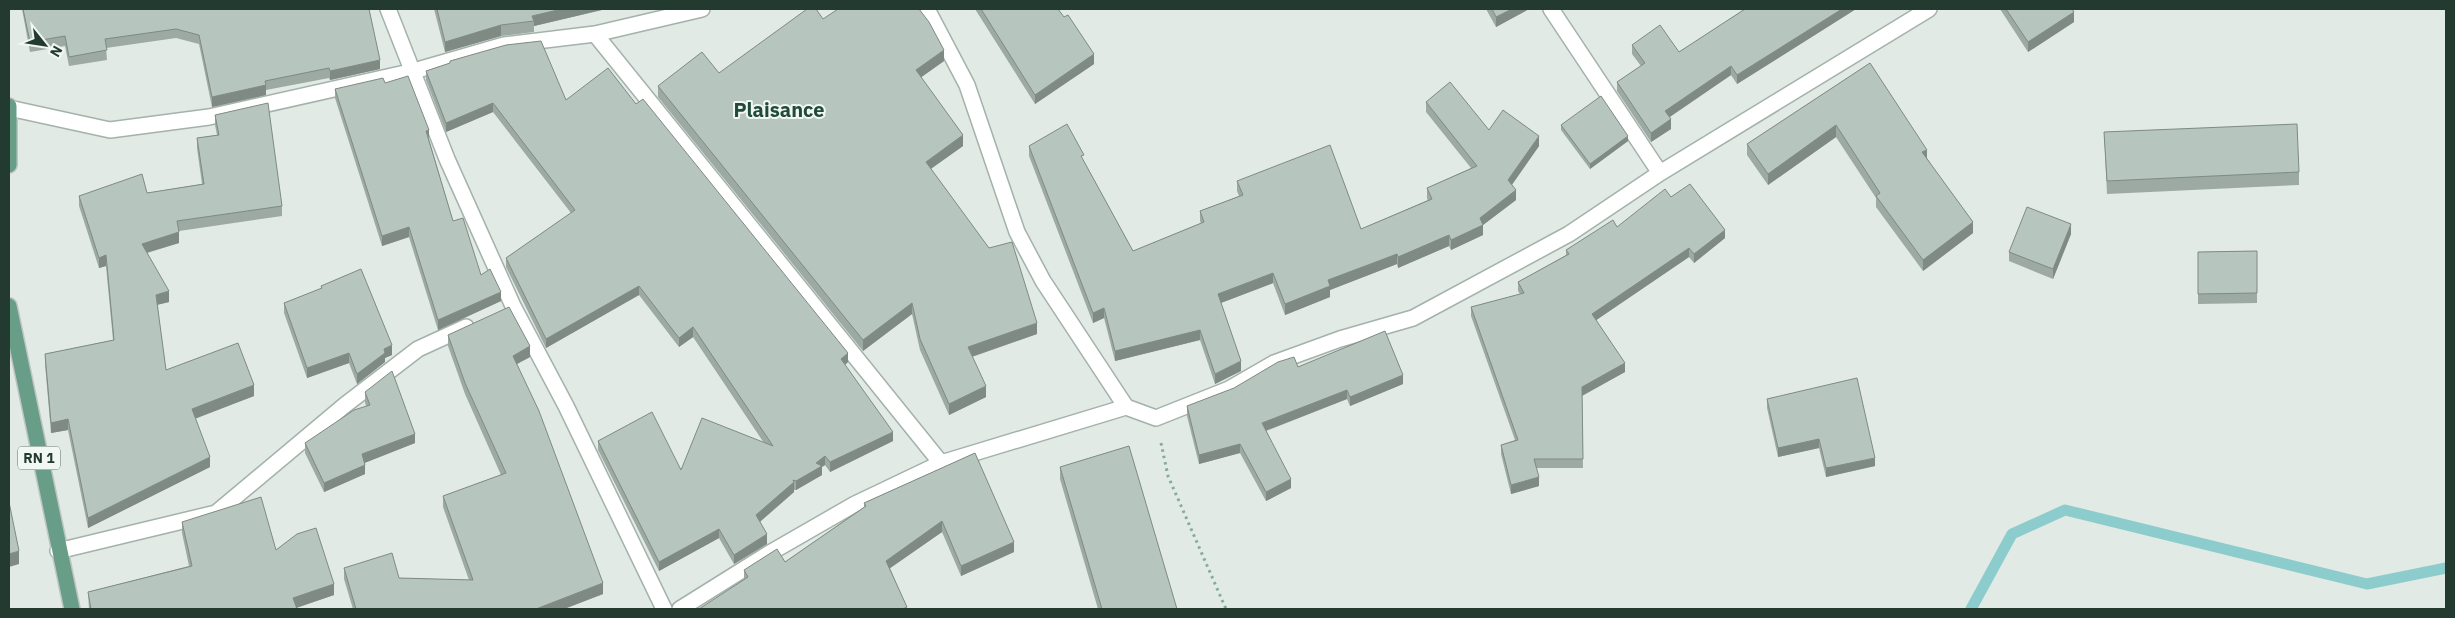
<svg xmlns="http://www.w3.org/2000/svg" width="2455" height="618" viewBox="0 0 2455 618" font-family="'IBM Plex Sans',sans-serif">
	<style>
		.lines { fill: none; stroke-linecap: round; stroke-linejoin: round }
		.stream { stroke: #8ccccc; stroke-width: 11 }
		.minor-casing { stroke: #a4b2ab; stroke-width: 18 }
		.primary-casing { stroke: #bdc4c1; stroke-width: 18 }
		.path { stroke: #83ac99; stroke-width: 3; stroke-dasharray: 2.5 4; stroke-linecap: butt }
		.minor { stroke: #fff; stroke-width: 15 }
		.primary { stroke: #689d88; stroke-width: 15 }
		.wall { fill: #9da9a3 }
		.shaded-wall { fill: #7f8a84 }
		.building { fill: #b6c5bd; stroke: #7f8a84 }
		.labels { text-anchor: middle; stroke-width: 4; stroke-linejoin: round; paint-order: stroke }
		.shield { fill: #f1f7f3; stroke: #60736a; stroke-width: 1 }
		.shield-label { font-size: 14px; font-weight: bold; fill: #223a30 }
		.district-label { font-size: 20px; font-weight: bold; fill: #204a3a; stroke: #f1f7f3 }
	</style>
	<rect width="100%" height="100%" fill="#e1eae5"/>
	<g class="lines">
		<path class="stream" d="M 1971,609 L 2012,534 L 2065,510 L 2367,584 L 2446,568"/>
		<defs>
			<path id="minor" d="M 388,9 L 447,159 L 513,306 L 566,406 L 664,609
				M 927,9 L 967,85 L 1017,232 L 1043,281 L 1126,407
				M 1551,9 L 1660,173
				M 595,34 L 941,463
				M 9,108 L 110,130 L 209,117 L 414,71 L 504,45 L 595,34 L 702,9
				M 58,551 L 216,513 L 345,405 L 418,349 L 466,327
				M 680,609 L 768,554 L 855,504 L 941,463 L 1126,407 L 1156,418 L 1229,389 L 1274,363 L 1340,339 L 1413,318 L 1569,234 L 1660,173 L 1929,9"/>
			<path id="primary" d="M 9,106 L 9,165
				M 9,306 L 72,609"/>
		</defs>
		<use href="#minor" class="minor-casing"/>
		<use href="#primary" class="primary-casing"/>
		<path class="path" d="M 1161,443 L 1168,476 L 1226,609"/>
		<use href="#minor" class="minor"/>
		<use href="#primary" class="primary"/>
	</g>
	<path class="wall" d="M 22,9 L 369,9 L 380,69 L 330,80 L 329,78 L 266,90 L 266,95 L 212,107 L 199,44 L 176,38 L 106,48 L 107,60 L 69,66 L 65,46 L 30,52 Z
		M 434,9 L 606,9 L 534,26 L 534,32 L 501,36 L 445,52 Z
		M 975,9 L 1058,9 L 1094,64 L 1035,104 Z
		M 1486,9 L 1529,9 L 1496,27 Z
		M 1745,9 L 1856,9 L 1737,84 L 1731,75 L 1670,117 L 1671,129 L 1651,142 L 1617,91 L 1617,82 L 1641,66 L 1632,54 L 1632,45 L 1679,52 Z
		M 2000,9 L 2072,9 L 2074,22 L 2028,52 Z
		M 823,19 L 944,61 L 921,77 L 963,146 L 931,169 L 1037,334 L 972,357 L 986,397 L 949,415 L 920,350 L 912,314 L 863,351 L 658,97 L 658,86 L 719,73 Z
		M 450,61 L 566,100 L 636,104 L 848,362 L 845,365 L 893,441 L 830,472 L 825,465 L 822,467 L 822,475 L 796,490 L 794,490 L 794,492 L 760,522 L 767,544 L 734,564 L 719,538 L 659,571 L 598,450 L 598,441 L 681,470 L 764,443 L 693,337 L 679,347 L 639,295 L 546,348 L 506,267 L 506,258 L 571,213 L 493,112 L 446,132 L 426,80 L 426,71 L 450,63 Z
		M 1870,63 L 1927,158 L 1973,233 L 1923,271 L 1876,207 L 1876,198 L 1836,137 L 1768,185 L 1747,155 L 1747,144 Z
		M 385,83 L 429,139 L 453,221 L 481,275 L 501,301 L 438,330 L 409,237 L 382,246 L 335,98 L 335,89 Z
		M 1426,102 L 1489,130 L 1539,146 L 1512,185 L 1516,200 L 1483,225 L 1483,235 L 1451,250 L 1449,246 L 1398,268 L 1397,264 L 1330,290 L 1330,297 L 1285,315 L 1273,283 L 1221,303 L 1241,371 L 1215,384 L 1200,340 L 1115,361 L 1104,318 L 1093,323 L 1029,156 L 1029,146 L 1084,162 L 1133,251 L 1201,223 L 1200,221 L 1200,211 L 1239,196 L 1237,191 L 1237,181 L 1361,229 L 1428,200 L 1427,199 L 1427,188 L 1471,168 L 1426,112 Z
		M 215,115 L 282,206 L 282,216 L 179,231 L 179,243 L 147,253 L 169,302 L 157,305 L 166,370 L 254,396 L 195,418 L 210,467 L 88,528 L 68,430 L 51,433 L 45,364 L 45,354 L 113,340 L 106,266 L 99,268 L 79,206 L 79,196 L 147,193 L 202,184 L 197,148 L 197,138 L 217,135 L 215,125 Z
		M 1561,125 L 1628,141 L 1590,169 L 1561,130 Z
		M 2104,132 L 2299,172 L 2299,185 L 2107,194 Z
		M 1671,197 L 1725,238 L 1694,263 L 1689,257 L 1596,320 L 1625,372 L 1582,395 L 1583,468 L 1536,468 L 1539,486 L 1511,494 L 1501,454 L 1501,445 L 1515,440 L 1471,316 L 1471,307 L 1520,294 L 1518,291 L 1518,282 L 1566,255 L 1566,250 L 1617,227 Z
		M 2071,234 L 2053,279 L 2009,261 L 2009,252 Z
		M 2257,251 L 2257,303 L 2198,304 L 2198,252 Z
		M 321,286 L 392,355 L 385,358 L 385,362 L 357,384 L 349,363 L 307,378 L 284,313 L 284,303 L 321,289 Z
		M 448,335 L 530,357 L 517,364 L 603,594 L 564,609 L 353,609 L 344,579 L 344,568 L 399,578 L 469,580 L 443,507 L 443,496 L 501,475 L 465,394 L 448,346 Z
		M 1298,367 L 1403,384 L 1350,406 L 1347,399 L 1266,431 L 1291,488 L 1266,501 L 1240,453 L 1199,464 L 1187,416 L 1187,406 Z
		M 365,392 L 415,443 L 364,463 L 365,474 L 324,492 L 305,453 L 305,443 L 366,406 L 365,402 Z
		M 1767,399 L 1875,466 L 1826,477 L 1819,448 L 1778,457 L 1767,408 Z
		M 975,453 L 1014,552 L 961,576 L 942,532 L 890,568 L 907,609 L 744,579 L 744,570 L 785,562 L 864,507 L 864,503 Z
		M 1060,467 L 1177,609 L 1098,609 L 1060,479 Z
		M 182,522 L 276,550 L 334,595 L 296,608 L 297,609 L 89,609 L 88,592 L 189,566 L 182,533 Z"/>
	<path class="shaded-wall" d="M 562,9 L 606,9 L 534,26 L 534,21 L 532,16 Z
		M 1512,9 L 1529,9 L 1496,27 L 1496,17 Z
		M 1842,9 L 1856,9 L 1737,84 L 1737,75 Z
		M 2074,12 L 2074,22 L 2028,52 L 2028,42 Z
		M 501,25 L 501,36 L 445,52 L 445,42 Z
		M 944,50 L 944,61 L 916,81 L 916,70 Z
		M 1094,54 L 1094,64 L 1035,104 L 1035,95 Z
		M 380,60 L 380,69 L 330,80 L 330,71 Z
		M 1731,66 L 1731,75 L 1665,120 L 1665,111 Z
		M 266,85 L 266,95 L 212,107 L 212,97 Z
		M 493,103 L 493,112 L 446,132 L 446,123 Z
		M 1671,119 L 1671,129 L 1651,142 L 1651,133 Z
		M 1836,125 L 1836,137 L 1768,185 L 1768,174 Z
		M 429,130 L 429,139 L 426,131 Z
		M 963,135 L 963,146 L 926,172 L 926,162 Z
		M 1539,136 L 1539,146 L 1508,190 L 1508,180 Z
		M 1628,136 L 1628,141 L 1590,169 L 1590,164 Z
		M 1927,150 L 1927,161 L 1922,152 Z
		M 1516,190 L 1516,200 L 1483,225 L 1483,235 L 1451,250 L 1451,240 Z
		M 1973,222 L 1973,233 L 1923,271 L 1923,260 Z
		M 2071,224 L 2071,234 L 2053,279 L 2053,269 Z
		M 409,227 L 409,237 L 382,246 L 382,236 Z
		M 1725,230 L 1725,238 L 1694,263 L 1694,254 Z
		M 179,232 L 179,243 L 142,254 L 142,244 Z
		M 1449,235 L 1449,246 L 1398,268 L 1398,257 Z
		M 1689,248 L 1689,257 L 1592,323 L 1592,314 Z
		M 1397,254 L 1397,264 L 1330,290 L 1330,297 L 1285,315 L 1285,304 L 1328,280 Z
		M 106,255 L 106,266 L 99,268 L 99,258 Z
		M 1273,273 L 1273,283 L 1218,304 L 1218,294 Z
		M 639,286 L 639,295 L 546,348 L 546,339 Z
		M 169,291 L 169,302 L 156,305 L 156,295 Z
		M 501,292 L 501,301 L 438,330 L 438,320 Z
		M 912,303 L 912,314 L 863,351 L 863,340 Z
		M 1104,308 L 1104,318 L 1093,323 L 1093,313 Z
		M 1037,323 L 1037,334 L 968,358 L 968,347 Z
		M 693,327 L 693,337 L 679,347 L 679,338 Z
		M 1200,330 L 1200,340 L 1115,361 L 1115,351 Z
		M 392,345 L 392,355 L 385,358 L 385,362 L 357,384 L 357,374 L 384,349 Z
		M 530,346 L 530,357 L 513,366 L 513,356 Z
		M 349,353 L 349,363 L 307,378 L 307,368 Z
		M 848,353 L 848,362 L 841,368 L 841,359 Z
		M 1241,361 L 1241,371 L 1215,384 L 1215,374 Z
		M 1625,363 L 1625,372 L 1582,396 L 1582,387 Z
		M 1403,375 L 1403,384 L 1350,406 L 1350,397 Z
		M 254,385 L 254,396 L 192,420 L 192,409 Z
		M 986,386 L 986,397 L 949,415 L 949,404 Z
		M 1347,390 L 1347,399 L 1262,432 L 1262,423 Z
		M 68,419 L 68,430 L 51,433 L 51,423 Z
		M 893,432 L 893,441 L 830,472 L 830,462 Z
		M 415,434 L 415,443 L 362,464 L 362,454 Z
		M 1819,439 L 1819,448 L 1778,457 L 1778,448 Z
		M 1240,444 L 1240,453 L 1199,464 L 1199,455 Z
		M 825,456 L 825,465 L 822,467 L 822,475 L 796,490 L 796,481 Z
		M 210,457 L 210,467 L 88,528 L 88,518 Z
		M 1875,458 L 1875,466 L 1826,477 L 1826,468 Z
		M 365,465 L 365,474 L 324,492 L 324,483 Z
		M 1539,477 L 1539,486 L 1511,494 L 1511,485 Z
		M 1291,479 L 1291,488 L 1266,501 L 1266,492 Z
		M 794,482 L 794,492 L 756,525 L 756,515 Z
		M 942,521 L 942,532 L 886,571 L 886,561 Z
		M 719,529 L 719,538 L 659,571 L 659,562 Z
		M 767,534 L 767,544 L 734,564 L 734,555 Z
		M 1014,542 L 1014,552 L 961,576 L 961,566 Z
		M 19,551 L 19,564 L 9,567 L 9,554 Z
		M 603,583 L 603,594 L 564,609 L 536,609 Z
		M 334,584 L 334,595 L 293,609 L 293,598 Z"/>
	<path class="building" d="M 23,9 L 369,9 L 380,60 L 330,71 L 329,68 L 265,81 L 266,85 L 212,97 L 199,35 L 176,29 L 105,39 L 107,50 L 69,57 L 65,36 L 30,42 Z
		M 437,9 L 562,9 L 532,16 L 534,21 L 501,25 L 445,42 Z
		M 807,9 L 816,9 L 823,19 L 838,9 L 919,9 L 929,22 L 944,50 L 916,70 L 963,135 L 926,162 L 989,248 L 1012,242 L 1037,323 L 968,347 L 986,386 L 949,404 L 920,339 L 912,303 L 863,340 L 658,86 L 702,52 L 719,73 Z
		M 981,9 L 1058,9 L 1064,17 L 1068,15 L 1094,54 L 1035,95 Z
		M 1492,9 L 1512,9 L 1496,17 Z
		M 1745,9 L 1842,9 L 1737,75 L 1731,66 L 1665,111 L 1671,119 L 1651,133 L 1617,82 L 1645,63 L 1632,45 L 1660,25 L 1679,52 Z
		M 2006,9 L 2072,9 L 2074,12 L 2028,42 Z
		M 541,41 L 566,100 L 608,68 L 636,104 L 643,99 L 848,353 L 841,359 L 893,432 L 830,462 L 825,456 L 816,463 L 822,466 L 796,481 L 793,480 L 794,482 L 756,515 L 767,534 L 734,555 L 719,529 L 659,562 L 598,441 L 652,412 L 681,470 L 702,418 L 773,446 L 693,327 L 679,338 L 639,286 L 546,339 L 506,258 L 575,210 L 493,103 L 446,123 L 426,71 L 450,63 L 450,61 L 506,45 Z
		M 1870,63 L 1927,150 L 1922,152 L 1973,222 L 1923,260 L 1876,196 L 1880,193 L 1836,125 L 1768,174 L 1747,144 Z
		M 408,76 L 429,130 L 426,131 L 453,221 L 463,218 L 481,275 L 490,269 L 501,292 L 438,320 L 409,227 L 382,236 L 335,89 L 383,78 L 385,83 Z
		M 1450,82 L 1489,130 L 1503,110 L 1539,136 L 1508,180 L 1516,190 L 1480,218 L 1483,225 L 1451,240 L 1449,235 L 1398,257 L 1397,254 L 1328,280 L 1330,286 L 1285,304 L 1273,273 L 1218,294 L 1241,361 L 1215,374 L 1200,330 L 1115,351 L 1104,308 L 1093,313 L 1029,146 L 1067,124 L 1084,155 L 1081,156 L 1133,251 L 1204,222 L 1200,211 L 1243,195 L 1237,181 L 1330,145 L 1361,229 L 1432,199 L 1427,188 L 1477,166 L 1426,102 Z
		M 1601,96 L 1628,136 L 1590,164 L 1561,125 Z
		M 268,103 L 282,206 L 177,221 L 179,232 L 142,244 L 169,291 L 156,295 L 166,370 L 238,343 L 254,385 L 192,409 L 210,457 L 88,518 L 68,419 L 51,423 L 45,354 L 114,340 L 106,255 L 99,258 L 79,196 L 142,174 L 147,193 L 204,184 L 197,138 L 219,135 L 215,115 Z
		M 2297,124 L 2299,172 L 2107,181 L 2104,132 Z
		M 1690,184 L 1725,230 L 1694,254 L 1689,248 L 1592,314 L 1625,363 L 1582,387 L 1583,459 L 1534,459 L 1539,477 L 1511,485 L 1501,445 L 1518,440 L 1471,307 L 1524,293 L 1518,282 L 1569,254 L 1566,250 L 1613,220 L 1617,227 L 1665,189 L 1671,197 Z
		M 2027,207 L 2071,224 L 2053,269 L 2009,252 Z
		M 2257,251 L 2257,293 L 2198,294 L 2198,252 Z
		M 361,269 L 392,345 L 384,349 L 385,353 L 357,374 L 349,353 L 307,368 L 284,303 L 322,288 L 321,286 Z
		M 509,307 L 530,346 L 513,356 L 539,411 L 603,583 L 536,609 L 356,609 L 344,568 L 392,553 L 399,578 L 473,580 L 443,496 L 506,473 L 465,383 L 448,335 Z
		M 1385,331 L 1403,375 L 1350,397 L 1347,390 L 1262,423 L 1291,479 L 1266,492 L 1240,444 L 1199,455 L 1187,406 L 1234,388 L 1278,362 L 1294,357 L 1298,367 Z
		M 392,371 L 415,434 L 362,454 L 365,465 L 324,483 L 305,443 L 354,410 L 370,405 L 365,392 Z
		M 1857,378 L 1875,458 L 1826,468 L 1819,439 L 1778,448 L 1767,399 Z
		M 1129,446 L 1177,609 L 1102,609 L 1060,467 Z
		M 975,453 L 1014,542 L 961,566 L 942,521 L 886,561 L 907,607 L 903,609 L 699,609 L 748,577 L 744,570 L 777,549 L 785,562 L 866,506 L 864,503 Z
		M 261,497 L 276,550 L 297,534 L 316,528 L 334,584 L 293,598 L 297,609 L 91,609 L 88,592 L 192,566 L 182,522 Z
		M 9,502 L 19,551 L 9,554 Z"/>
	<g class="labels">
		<rect class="shield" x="18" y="446.5" width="42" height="23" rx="4"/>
		<g class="shield-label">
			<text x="39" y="463">RN 1</text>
		</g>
		<g class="district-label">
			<text x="779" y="117">Plaisance</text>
		</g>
	</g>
	<rect width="2455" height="618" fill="none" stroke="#223a30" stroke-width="20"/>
	<g transform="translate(45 45) rotate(120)" stroke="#f1f7f3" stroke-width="4" paint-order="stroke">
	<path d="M0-4L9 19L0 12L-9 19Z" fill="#223a30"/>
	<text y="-8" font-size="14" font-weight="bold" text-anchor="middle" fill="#223a30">N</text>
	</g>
</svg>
